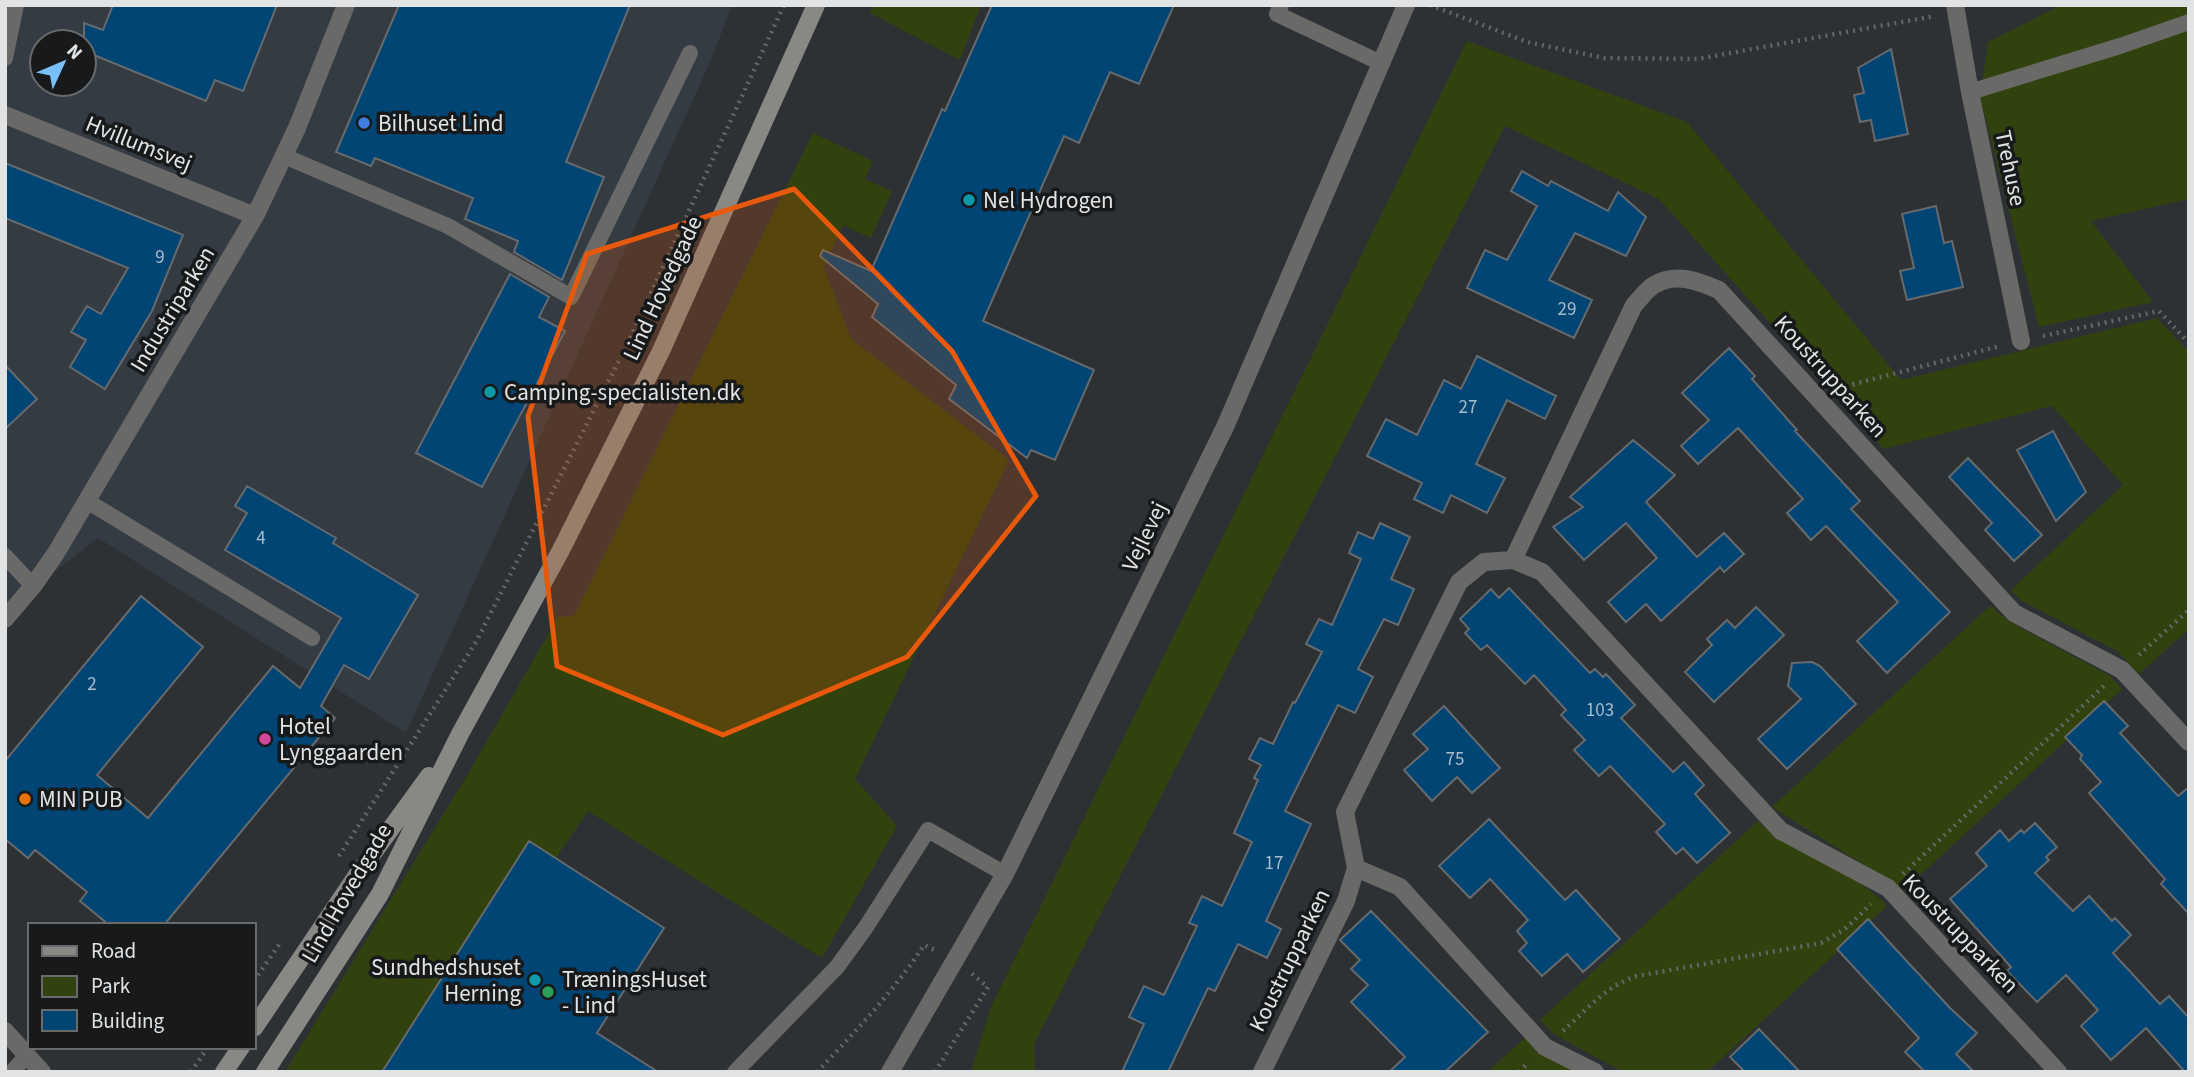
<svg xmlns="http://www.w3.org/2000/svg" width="2194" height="1077" viewBox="0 0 2194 1077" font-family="'Source Sans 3',sans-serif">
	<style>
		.built { fill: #343b42; fill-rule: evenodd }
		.green { fill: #32420e }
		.building { fill: #004574; stroke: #666a6d; stroke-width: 2 }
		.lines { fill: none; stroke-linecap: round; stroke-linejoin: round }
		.path { stroke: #646769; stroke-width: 4.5; stroke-dasharray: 2 5; stroke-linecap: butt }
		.service { stroke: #696967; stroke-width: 16 }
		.minor { stroke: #696967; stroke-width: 18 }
		.tertiary { stroke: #696967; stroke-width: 18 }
		.secondary { stroke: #888885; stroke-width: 18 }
		.marked { fill: #e8590c; fill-opacity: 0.2; stroke: #e8590c; stroke-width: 5; stroke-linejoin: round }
		.shop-dot { fill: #3f7fe0; stroke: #17191a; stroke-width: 2.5 }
		.culture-dot { fill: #0f9aa8; stroke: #17191a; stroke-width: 2.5 }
		.hotel-dot { fill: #d1479c; stroke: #17191a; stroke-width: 2.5 }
		.food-dot { fill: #e8710a; stroke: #17191a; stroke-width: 2.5 }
		.leisure-dot { fill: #2e9e5b; stroke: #17191a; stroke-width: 2.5 }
		.labels { text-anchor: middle; stroke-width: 7; stroke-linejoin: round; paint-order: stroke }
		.number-label { font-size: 19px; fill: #a9bcc9 }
		.poi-label { font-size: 23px; fill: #e1e3e5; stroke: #17191a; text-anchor: start }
		.street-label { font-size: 23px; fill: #e1e3e5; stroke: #17191a }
	</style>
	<rect width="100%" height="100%" fill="#2e3134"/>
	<path class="built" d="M 5,5 L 732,5 L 711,60 L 406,733 L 98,538 L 5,610 ZM 42,42 L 84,42 L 84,84 L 42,84 Z"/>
	<path class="green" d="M 873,5 L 981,5 L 960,60 L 870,13 Z
		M 2061,5 L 2189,5 L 2189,199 L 2091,221 L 2153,302 L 2039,327 L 1980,97 L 1988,42 Z
		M 1467,41 L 1687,122 L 1901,380 L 2157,318 L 2189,352 L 2189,629 L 2139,674 L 2117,651 L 2020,600 L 2011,590 L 2123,485 L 2052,406 L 1883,449 L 1659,199 L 1505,126 L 1034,1044 L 1035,1072 L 971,1072 L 991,1007 Z
		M 813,133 L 873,161 L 865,179 L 892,191 L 871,238 L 843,225 L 824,268 L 851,339 L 1009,460 L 855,779 L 897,826 L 822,958 L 588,811 L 556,858 L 529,841 L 382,1072 L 285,1072 L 468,774 L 558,617 L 574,616 Z
		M 1990,606 L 2010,622 L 2110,676 L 2122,689 L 1904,890 L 1772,807 Z
		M 1758,821 C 1794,858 1852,867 1887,906 L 1707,1072 L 1623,1072 L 1554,1034 L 1540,1020 Z
		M 1527,1036 L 1576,1072 L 1487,1072 Z"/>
	<path class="building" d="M 113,5 L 277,5 L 243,91 L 215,80 L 206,101 L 84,51 L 84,23 L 103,30 Z
		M 399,5 L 630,5 L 566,162 L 604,177 L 562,280 L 514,252 L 518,241 L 465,219 L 473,198 L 375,158 L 371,166 L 336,152 Z
		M 992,5 L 1174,5 L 1139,84 L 1110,72 L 1079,143 L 1064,136 L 983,321 L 1094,370 L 1055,460 L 1031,450 L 1027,458 L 949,399 L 956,385 L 872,317 L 878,304 L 820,256 L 823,250 L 871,271 L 942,109 L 945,111 Z
		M 1891,49 L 1908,134 L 1875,141 L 1871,120 L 1860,122 L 1854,95 L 1864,93 L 1858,68 Z
		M 5,163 L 183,235 L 152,311 L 105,389 L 70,367 L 86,340 L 71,332 L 87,306 L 101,314 L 128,268 L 5,218 Z
		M 1522,171 L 1548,186 L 1551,181 L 1608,211 L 1618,192 L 1646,217 L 1626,256 L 1575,233 L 1549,280 L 1592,300 L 1574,338 L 1467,288 L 1485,250 L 1507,260 L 1537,206 L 1511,191 Z
		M 1936,206 L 1944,243 L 1952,241 L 1963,287 L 1907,300 L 1900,271 L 1914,268 L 1902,214 Z
		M 510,274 L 549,297 L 539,317 L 565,331 L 482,487 L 416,453 Z
		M 1729,348 L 1755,376 L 1752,379 L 1797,430 L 1795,431 L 1860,501 L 1851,509 L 1950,612 L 1887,673 L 1857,641 L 1898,602 L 1826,526 L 1811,540 L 1787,513 L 1803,499 L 1738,428 L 1698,464 L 1681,446 L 1709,420 L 1682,393 Z
		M 1477,356 L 1556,396 L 1545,419 L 1507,400 L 1476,464 L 1505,478 L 1487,513 L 1451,495 L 1443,513 L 1414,499 L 1422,483 L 1367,456 L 1386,419 L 1417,435 L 1444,380 L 1461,389 Z
		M 5,365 L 37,399 L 5,429 Z
		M 2053,431 L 2086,492 L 2056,521 L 2017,450 Z
		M 1633,440 L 1675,475 L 1646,502 L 1697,557 L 1724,533 L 1744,554 L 1724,572 L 1720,567 L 1661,621 L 1646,604 L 1626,622 L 1608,602 L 1657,558 L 1626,523 L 1584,560 L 1553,527 L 1583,507 L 1570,497 Z
		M 1968,458 L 2042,535 L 2014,561 L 1985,530 L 1992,523 L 1949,477 Z
		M 247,486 L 336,538 L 333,543 L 418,595 L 369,679 L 344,665 L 321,706 L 335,718 L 164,925 L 109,925 L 80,901 L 87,892 L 35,850 L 28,858 L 5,839 L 5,761 L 141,596 L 203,647 L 97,775 L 148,818 L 273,666 L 300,688 L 341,618 L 225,550 L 247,513 L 235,506 Z
		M 1380,523 L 1410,537 L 1391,579 L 1414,589 L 1398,625 L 1384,619 L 1358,669 L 1373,677 L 1355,713 L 1338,705 L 1285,811 L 1311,824 L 1266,921 L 1281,929 L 1267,958 L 1238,944 L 1215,991 L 1208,988 L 1168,1072 L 1122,1072 L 1144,1024 L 1129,1017 L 1144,986 L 1164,995 L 1197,926 L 1189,923 L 1202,896 L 1222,906 L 1252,842 L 1234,833 L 1258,780 L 1254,778 L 1261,765 L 1249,759 L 1260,738 L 1273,744 L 1293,702 L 1295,703 L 1322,652 L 1306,644 L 1319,619 L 1332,625 L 1361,559 L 1349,553 L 1358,532 L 1373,539 Z
		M 1509,588 L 1590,673 L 1595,669 L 1603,677 L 1606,674 L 1635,705 L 1621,718 L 1673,772 L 1684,762 L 1704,785 L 1695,794 L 1730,833 L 1697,863 L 1683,848 L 1676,854 L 1656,832 L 1665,824 L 1610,766 L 1599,776 L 1574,750 L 1585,740 L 1561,715 L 1566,710 L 1534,675 L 1525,684 L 1487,645 L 1481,650 L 1465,633 L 1469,629 L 1460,619 L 1491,589 L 1499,598 Z
		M 1756,607 L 1784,635 L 1714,702 L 1685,672 L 1712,645 L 1707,639 L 1727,620 L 1735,628 Z
		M 1812,662 L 1820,666 L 1856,704 L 1787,769 L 1758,739 L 1801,699 L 1788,686 L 1792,663 Z
		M 2104,701 L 2128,726 L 2120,733 L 2178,796 L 2189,787 L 2189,914 L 2161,884 L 2165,879 L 2089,793 L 2101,782 L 2080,759 L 2082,755 L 2065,737 Z
		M 1444,706 L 1500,768 L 1472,793 L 1457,777 L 1432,801 L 1404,770 L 1428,749 L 1413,734 Z
		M 1489,819 L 1565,900 L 1576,890 L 1620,939 L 1583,972 L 1567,954 L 1542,976 L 1519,951 L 1527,943 L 1517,931 L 1528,920 L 1490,879 L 1470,898 L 1439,866 Z
		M 2035,823 L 2057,847 L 2046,857 L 2049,860 L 2035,873 L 2073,911 L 2089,896 L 2112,921 L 2115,918 L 2131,935 L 2113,953 L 2160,1004 L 2169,996 L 2189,1018 L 2189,1072 L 2185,1072 L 2146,1028 L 2111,1060 L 2081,1026 L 2098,1010 L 2066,975 L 2037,1002 L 2007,971 L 2011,967 L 1950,899 L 1987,866 L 1976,853 L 2000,830 L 2009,841 L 2021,830 L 2024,833 Z
		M 529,841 L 664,928 L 597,1033 L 658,1072 L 382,1072 Z
		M 1371,911 L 1488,1032 L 1445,1072 L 1389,1072 L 1405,1057 L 1351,1002 L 1368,985 L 1351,969 L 1360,960 L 1340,940 Z
		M 1868,919 L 1950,1008 L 1977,1033 L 1956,1054 L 1974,1072 L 1925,1072 L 1905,1052 L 1919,1038 L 1837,949 Z
		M 1759,1029 L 1800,1072 L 1745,1072 L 1730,1057 Z"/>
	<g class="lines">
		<path class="path" d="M 1430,5 L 1527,42 L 1604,58 L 1697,59 L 1935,16
			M 2043,336 L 2159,311 L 2189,343
			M 1839,388 L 2000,346
			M 2139,655 L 2189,610
			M 339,856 L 476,642 L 626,347 L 784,5
			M 1903,874 L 2104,686
			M 254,981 L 281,942
			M 1563,1031 C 1586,1010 1607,985 1637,976 L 1821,943 L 1845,929 L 1871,904
			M 191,1072 L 208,1047
			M 817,1072 C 855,1032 894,991 924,945 L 937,951
			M 935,1072 L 988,987 L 971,973
			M 1519,1072 L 1528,1063"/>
		<path class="service" d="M 1281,5 L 1277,14 L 1381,63
			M 5,58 L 16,5
			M 1970,92 L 2120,46 L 2189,22
			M 284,156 L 448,226 L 571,297 L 690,53
			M 87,501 L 312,638
			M 5,556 L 33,586
			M 12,1072 L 27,1055
			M 735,1072 L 837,967 L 866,927 L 928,830 L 1005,874"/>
		<path class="minor" d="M 1955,5 L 1970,92 L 2021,341
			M 5,115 L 255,216
			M 1513,560 L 1634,305 C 1640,299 1647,289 1654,285 C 1676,272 1698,281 1719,290 L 2014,613 L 2122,670 L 2189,742
			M 5,619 L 33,586 L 56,553 L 255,216 L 297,128 L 346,5
			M 1356,868 L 1400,887 L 1545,1047 L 1595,1072
			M 890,1072 L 1005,874 L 1225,427 L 1406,5
			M 1262,1072 L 1346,901 L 1356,868 L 1345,812 L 1459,582 L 1484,562 L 1513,560 L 1542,572 L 1781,831 L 1888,888 L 2058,1072"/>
		<path class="tertiary" d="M 5,1031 L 42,1072"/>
		<path class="secondary" d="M 254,1028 L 355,878 L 429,776
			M 224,1072 L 241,1047
			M 265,1072 L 380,894 L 460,734 L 561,550 L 661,351 L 816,5"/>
	</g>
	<path class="marked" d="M 794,189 L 952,351 L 1036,496 L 907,657 L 723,735 L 557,666 L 528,416 L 587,254 Z"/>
	<circle class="shop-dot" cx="364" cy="123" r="7"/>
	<g class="culture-dot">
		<circle cx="969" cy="200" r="7"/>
		<circle cx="490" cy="392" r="7"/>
		<circle cx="535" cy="980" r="7"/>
	</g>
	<circle class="hotel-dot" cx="265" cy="739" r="7"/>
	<circle class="food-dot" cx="25" cy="799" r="7"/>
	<circle class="leisure-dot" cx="548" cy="992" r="7"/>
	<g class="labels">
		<g class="number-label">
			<text x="160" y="263">9</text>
			<text x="1567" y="315">29</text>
			<text x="1468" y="413">27</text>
			<text x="261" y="544">4</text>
			<text x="92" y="690">2</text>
			<text x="1600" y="716">103</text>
			<text x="1455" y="765">75</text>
			<text x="1274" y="869">17</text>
		</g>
		<g class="poi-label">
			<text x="378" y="131">Bilhuset Lind</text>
			<text x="983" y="208">Nel Hydrogen</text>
			<text x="504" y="400">Camping-specialisten.dk</text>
			<text x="279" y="734">Hotel<tspan x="279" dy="26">Lynggaarden</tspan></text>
			<text x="39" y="807">MIN PUB</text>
			<text x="521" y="975" text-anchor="end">Sundhedshuset<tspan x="521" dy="26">Herning</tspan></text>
			<text x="562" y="987">TræningsHuset<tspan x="562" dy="26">- Lind</tspan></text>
		</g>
		<g class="street-label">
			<text transform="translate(139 143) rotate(22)" y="8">Hvillumsvej</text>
			<text transform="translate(2011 168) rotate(78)" y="8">Trehuse</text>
			<text transform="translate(662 288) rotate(-65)" y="8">Lind Hovedgade</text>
			<text transform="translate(172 309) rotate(-59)" y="8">Industriparken</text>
			<text transform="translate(1831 376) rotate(48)" y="8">Koustrupparken</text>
			<text transform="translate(1144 536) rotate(-64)" y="8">Vejlevej</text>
			<text transform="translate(346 893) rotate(-60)" y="8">Lind Hovedgade</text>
			<text transform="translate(1961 933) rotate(46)" y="8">Koustrupparken</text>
			<text transform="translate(1289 960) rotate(-64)" y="8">Koustrupparken</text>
		</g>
	</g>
	<rect width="2194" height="1077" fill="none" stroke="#e1e3e5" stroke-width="14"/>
	<rect x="28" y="923" width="228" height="126" fill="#17191a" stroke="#686a6b" stroke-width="2"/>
	<rect x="42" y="946" width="35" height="10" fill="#888885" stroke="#686a6b" stroke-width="2"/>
	<text x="91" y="958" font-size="21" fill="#e1e3e5">Road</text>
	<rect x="42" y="976" width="35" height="21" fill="#32420e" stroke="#686a6b" stroke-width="2"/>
	<text x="91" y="993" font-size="21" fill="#e1e3e5">Park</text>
	<rect x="42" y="1010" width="35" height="21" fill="#004574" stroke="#686a6b" stroke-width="2"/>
	<text x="91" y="1028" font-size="21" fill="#e1e3e5">Building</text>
	<g transform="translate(63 63) rotate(46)"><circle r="33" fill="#17191a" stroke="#686a6b" stroke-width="2"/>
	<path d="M0-5L12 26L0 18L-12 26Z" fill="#79bff8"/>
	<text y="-10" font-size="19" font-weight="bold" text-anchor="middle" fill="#e1e3e5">N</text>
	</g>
</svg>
